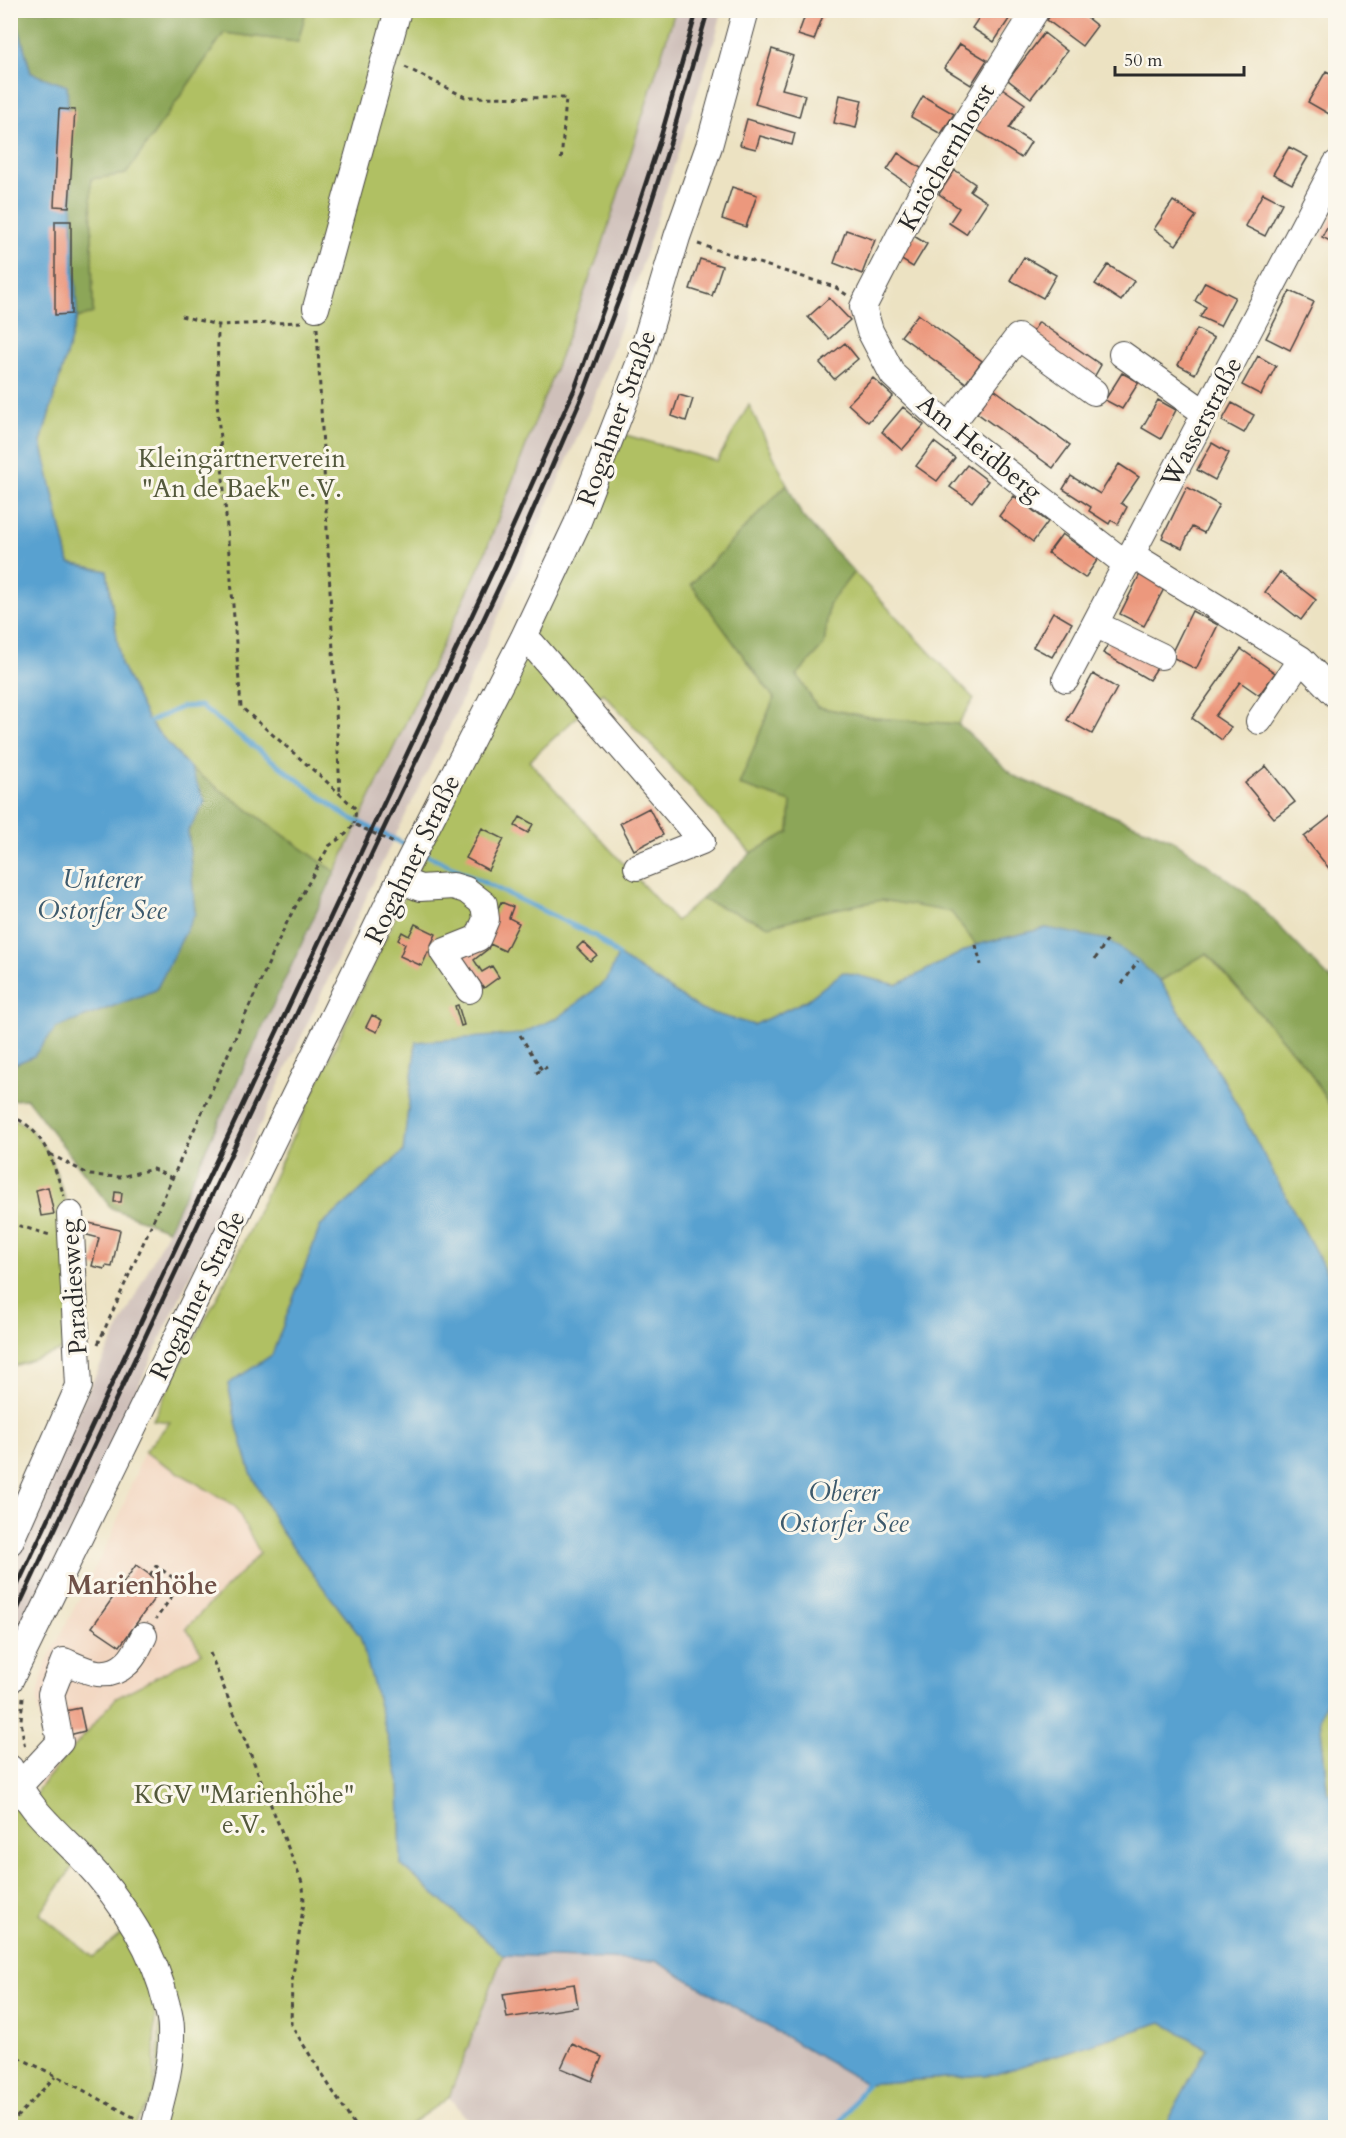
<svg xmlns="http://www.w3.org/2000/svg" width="1346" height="2138" viewBox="0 0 1346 2138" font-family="Cardo,serif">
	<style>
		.built { fill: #f2d4be }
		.industrial { fill: #cfc0ba }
		.green { fill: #b0c063; stroke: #6e7647; stroke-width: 1.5 }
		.forest { fill: #8ca659; stroke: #5c6842; stroke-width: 1.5 }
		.water { fill: #59a1d0; stroke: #42667e; stroke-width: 1.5 }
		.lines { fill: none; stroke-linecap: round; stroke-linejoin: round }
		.stream { stroke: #59a1d0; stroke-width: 5 }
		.building { fill: #ec987d }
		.minor-casing { stroke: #484642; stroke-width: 28 }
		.path { stroke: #484642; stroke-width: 3; stroke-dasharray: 4.5 4.5; stroke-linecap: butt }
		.minor { stroke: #fff; stroke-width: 26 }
		.rail { stroke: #2b2b2b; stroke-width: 4.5 }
		.labels { text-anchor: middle; stroke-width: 6; stroke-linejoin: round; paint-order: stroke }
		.street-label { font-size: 26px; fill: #2b2b2b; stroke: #fbf7ec }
		.park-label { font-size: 26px; fill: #53583c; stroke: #fbf7ec }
		.water-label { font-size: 27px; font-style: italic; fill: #3d5a6d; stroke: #fbf7ec }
		.neighbourhood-label { font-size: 27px; font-weight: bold; fill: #6f5148; stroke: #fbf7ec }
	</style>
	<rect width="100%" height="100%" fill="#fbf7ec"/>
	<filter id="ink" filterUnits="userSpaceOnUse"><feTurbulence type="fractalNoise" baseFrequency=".0167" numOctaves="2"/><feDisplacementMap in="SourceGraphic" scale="12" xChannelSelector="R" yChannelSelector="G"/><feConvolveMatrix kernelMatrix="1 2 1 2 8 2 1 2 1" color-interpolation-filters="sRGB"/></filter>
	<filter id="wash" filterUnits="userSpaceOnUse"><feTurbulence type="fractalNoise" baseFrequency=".008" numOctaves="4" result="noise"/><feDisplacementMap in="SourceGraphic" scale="24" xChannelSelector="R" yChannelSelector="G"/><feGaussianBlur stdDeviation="1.35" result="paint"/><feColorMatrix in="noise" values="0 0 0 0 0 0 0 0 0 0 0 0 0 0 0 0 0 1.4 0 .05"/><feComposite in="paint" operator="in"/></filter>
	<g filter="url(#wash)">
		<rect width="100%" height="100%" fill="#ece2c2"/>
		<path class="built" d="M 144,1452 L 235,1506 L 260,1553 L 186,1628 L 203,1653 L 116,1698 L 39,1788 L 30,1756 L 44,1747 L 37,1701 L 45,1665 L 111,1537 Z"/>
		<path class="industrial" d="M 675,11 L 722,11 L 715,39 L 626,314 L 589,411 L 449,728 L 392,842 L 11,1660 L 11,1545 L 168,1230 L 482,561 L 603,243 Z
			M 503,1955 L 656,1961 L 866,2084 L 837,2128 L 474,2127 L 449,2097 Z"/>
		<path class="green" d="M 306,11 L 675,11 L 603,243 L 482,561 L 335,872 L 190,768 L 149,722 L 121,664 L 107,571 L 69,563 L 41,442 L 77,318 L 93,313 L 91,179 L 126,174 L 224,33 L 298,42 Z
			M 749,405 L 787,484 L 691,584 L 774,698 L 739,785 L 791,801 L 789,832 L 751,853 L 603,693 L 529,761 L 676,921 L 701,899 L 769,926 L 820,912 L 881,900 L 951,911 L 976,945 L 897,985 L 843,972 L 807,1000 L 754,1025 L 701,1010 L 618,956 L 607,980 L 559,1017 L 520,1035 L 416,1042 L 403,1152 L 320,1227 L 272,1355 L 228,1385 L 238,1430 L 251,1473 L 280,1530 L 360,1636 L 399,1779 L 401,1865 L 503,1955 L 449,2097 L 406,2127 L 154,2127 L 162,1981 L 80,1856 L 40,1914 L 93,1957 L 126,1930 L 155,1994 L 154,2094 L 134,2127 L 11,2127 L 10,1768 L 32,1807 L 39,1788 L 116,1698 L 202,1653 L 186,1628 L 260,1553 L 235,1506 L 144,1452 L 170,1422 L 153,1420 L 178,1369 L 221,1290 L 622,434 L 717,461 Z
			M 854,572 L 974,699 L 958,724 L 875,718 L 817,707 L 797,675 L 824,645 L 829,604 Z
			M 1206,953 L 1308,1069 L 1335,1114 L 1335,1288 L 1224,1081 L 1160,981 Z
			M 10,1116 L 30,1129 L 50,1154 L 70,1214 L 72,1347 L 11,1367 Z
			M 1335,1671 L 1335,1803 L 1328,1797 L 1320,1719 Z
			M 1162,2022 L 1207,2048 L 1164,2127 L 837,2128 L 866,2084 L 996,2074 Z"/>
		<path class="forest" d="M 14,11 L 306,11 L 298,42 L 224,33 L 126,174 L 91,179 L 93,313 L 77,318 L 67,86 L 31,73 Z
			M 787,484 L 802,516 L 854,572 L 829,604 L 824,645 L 797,675 L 817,707 L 875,718 L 958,724 L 1014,776 L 1173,840 L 1248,894 L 1335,984 L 1335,1114 L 1308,1069 L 1207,953 L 1160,981 L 1138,961 L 1046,928 L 976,945 L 951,912 L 882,900 L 820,912 L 769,926 L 701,899 L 751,853 L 789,832 L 791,802 L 739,785 L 774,698 L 691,584 Z
			M 190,768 L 335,872 L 168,1230 L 111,1208 L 27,1099 L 11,1100 L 11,1066 L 34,1056 L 55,1028 L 156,990 L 195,913 L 188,831 L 205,802 Z"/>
		<path class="water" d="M 14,10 L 31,73 L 67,86 L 77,318 L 41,442 L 69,563 L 107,571 L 121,664 L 149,722 L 190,768 L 205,802 L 188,831 L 195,913 L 156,990 L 56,1028 L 34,1056 L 11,1066 L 10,11 Z
			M 1046,928 L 1108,940 L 1138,961 L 1160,981 L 1224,1081 L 1335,1288 L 1336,1671 L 1320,1719 L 1328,1796 L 1336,1803 L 1335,2127 L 1164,2127 L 1207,2048 L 1162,2022 L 996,2074 L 866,2084 L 656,1961 L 503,1955 L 401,1865 L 399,1779 L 360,1636 L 280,1530 L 251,1473 L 238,1430 L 228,1384 L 272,1355 L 320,1227 L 403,1152 L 416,1042 L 520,1034 L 559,1017 L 607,980 L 618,955 L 701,1010 L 754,1025 L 807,1000 L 843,972 L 897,985 L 976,945 Z"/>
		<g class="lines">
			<path class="stream" d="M 149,722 L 182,707 L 200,706 L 346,816 L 410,847
				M 421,852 L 595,936 L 618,955
				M 1328,1797 L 1336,1792
				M 837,2128 L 866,2084"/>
		</g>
		<g id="blocks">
			<path class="building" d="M 807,10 L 825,10 L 814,40 L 798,35 Z
				M 984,10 L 1015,10 L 994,42 L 972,28 Z
				M 1054,10 L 1077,10 L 1097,26 L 1082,46 L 1047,20 Z
				M 1044,33 L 1067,51 L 1031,98 L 1008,80 Z
				M 960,44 L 987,60 L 971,85 L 944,68 Z
				M 772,49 L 793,56 L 782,89 L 805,95 L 799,117 L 755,104 Z
				M 1326,71 L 1336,76 L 1336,103 L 1329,114 L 1308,102 Z
				M 1002,88 L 1025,104 L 1009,128 L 1031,142 L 1021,158 L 975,129 Z
				M 840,95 L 862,100 L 856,128 L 834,123 Z
				M 923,96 L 954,114 L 941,134 L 911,117 Z
				M 59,109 L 75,110 L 69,207 L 54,206 Z
				M 747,119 L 795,133 L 792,145 L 760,136 L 756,149 L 740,145 Z
				M 1289,147 L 1308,157 L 1292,184 L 1273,174 Z
				M 898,153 L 924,170 L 912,187 L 887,170 Z
				M 955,170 L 975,184 L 970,191 L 987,202 L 966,234 L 949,223 L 959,208 L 939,194 Z
				M 732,187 L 757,195 L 746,227 L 722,219 Z
				M 1263,193 L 1282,203 L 1265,236 L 1245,226 Z
				M 1173,201 L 1196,216 L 1176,245 L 1154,229 Z
				M 1336,209 L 1336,244 L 1322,237 Z
				M 55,221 L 71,221 L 71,314 L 55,315 Z
				M 846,230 L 875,240 L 862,274 L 834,263 Z
				M 909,233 L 927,244 L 913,267 L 895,256 Z
				M 1024,257 L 1056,275 L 1043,298 L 1010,280 Z
				M 700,259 L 722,266 L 712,296 L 690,289 Z
				M 1108,265 L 1134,281 L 1121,301 L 1095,284 Z
				M 1205,282 L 1235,297 L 1220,326 L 1200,317 L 1206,307 L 1195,301 Z
				M 1290,291 L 1314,302 L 1290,350 L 1266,338 Z
				M 829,298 L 850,320 L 829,339 L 808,317 Z
				M 918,314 L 982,361 L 966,383 L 901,336 Z
				M 1039,322 L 1101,365 L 1093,379 L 1030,335 Z
				M 1197,329 L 1214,338 L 1195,374 L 1178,365 Z
				M 845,343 L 858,359 L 834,379 L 820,363 Z
				M 1258,356 L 1276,366 L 1261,395 L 1242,385 Z
				M 1122,373 L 1139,382 L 1122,409 L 1105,400 Z
				M 873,378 L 893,396 L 868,422 L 848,404 Z
				M 994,389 L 1070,445 L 1053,468 L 977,413 Z
				M 679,395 L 693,399 L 686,421 L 672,416 Z
				M 1158,400 L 1176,410 L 1161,439 L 1142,428 Z
				M 1232,403 L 1254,415 L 1244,433 L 1222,421 Z
				M 903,407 L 924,425 L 902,450 L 882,432 Z
				M 934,442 L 955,458 L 937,481 L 916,466 Z
				M 1212,443 L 1229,453 L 1215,480 L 1197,470 Z
				M 1119,464 L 1139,477 L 1121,503 L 1127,507 L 1118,524 L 1111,520 L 1109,524 L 1089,511 L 1091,507 L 1063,489 L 1071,476 L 1100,494 Z
				M 967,465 L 988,481 L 972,502 L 950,487 Z
				M 1187,487 L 1219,505 L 1204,533 L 1192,527 L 1182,548 L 1162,538 Z
				M 1014,496 L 1048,522 L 1033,542 L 999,516 Z
				M 1062,534 L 1098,559 L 1085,578 L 1048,553 Z
				M 1141,572 L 1166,585 L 1144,626 L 1120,614 Z
				M 1280,572 L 1316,600 L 1301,620 L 1265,592 Z
				M 1192,611 L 1218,625 L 1196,669 L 1170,656 Z
				M 1053,612 L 1072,623 L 1052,657 L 1033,647 Z
				M 1110,641 L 1157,668 L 1149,680 L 1103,653 Z
				M 1241,649 L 1275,673 L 1259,695 L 1240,682 L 1215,716 L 1231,727 L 1222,740 L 1192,718 Z
				M 1093,674 L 1117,688 L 1092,734 L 1067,720 Z
				M 1266,766 L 1295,802 L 1274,818 L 1245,783 Z
				M 649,808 L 663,835 L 634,850 L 620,823 Z
				M 1336,812 L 1336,867 L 1331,871 L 1304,837 Z
				M 520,817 L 533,824 L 528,833 L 515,826 Z
				M 482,828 L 504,839 L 488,870 L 466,858 Z
				M 501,902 L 513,907 L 509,918 L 519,923 L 505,951 L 490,944 L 488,949 L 474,960 L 482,972 L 492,966 L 499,977 L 484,988 L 476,977 L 456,959 L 496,913 Z
				M 415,924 L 436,934 L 430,947 L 433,949 L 431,954 L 428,952 L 422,966 L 400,956 L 405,944 L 398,940 L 402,932 L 409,936 Z
				M 583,942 L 597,955 L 590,961 L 577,948 Z
				M 458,1005 L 464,1025 L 461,1026 L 455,1006 Z
				M 372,1015 L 382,1020 L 377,1032 L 366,1027 Z
				M 48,1187 L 54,1214 L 41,1216 L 36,1190 Z
				M 115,1192 L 122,1193 L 121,1202 L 114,1202 Z
				M 89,1223 L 120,1230 L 112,1267 L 106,1266 L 105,1269 L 92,1266 L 99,1238 L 87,1235 Z
				M 136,1565 L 164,1585 L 120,1646 L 92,1627 Z
				M 80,1708 L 85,1731 L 69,1735 L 65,1711 Z
				M 574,1984 L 578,2007 L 507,2018 L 503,1994 Z
				M 572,2044 L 602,2057 L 592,2081 L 561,2068 Z"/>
		</g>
	</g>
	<g filter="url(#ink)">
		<use href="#blocks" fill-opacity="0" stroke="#484642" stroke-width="1.5"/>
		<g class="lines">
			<defs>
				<path id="minor" d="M 1036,10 L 921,194 L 863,307 L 870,331 L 893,375 L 949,427 L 1126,564
					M 316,308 L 398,10
					M 1122,354 L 1205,413
					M 949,427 L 1018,337 L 1094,392
					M 1132,555 L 1301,659 L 1336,695
					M 1095,624 L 1161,656
					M 523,639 L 532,644 L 702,841 L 637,867
					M 1066,679 L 1336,164
					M 1259,721 L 1301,659
					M 400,880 L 420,888 L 453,886 L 466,890 L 484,904 L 486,919 L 478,938 L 443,952 L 469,990
					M 10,1542 L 79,1386 L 70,1214
					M 10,1680 L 403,873 L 523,639 L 577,524 L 639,364 L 677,237 L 709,146 L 746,10
					M 10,1768 C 28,1809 51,1826 81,1857 C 121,1899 154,1949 167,2006 C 169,2013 171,2021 171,2029 C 172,2065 163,2093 154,2128
					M 18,1787 L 60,1742 L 51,1694 L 64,1661 C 85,1670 106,1682 126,1664 C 134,1658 139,1645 144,1636"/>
			</defs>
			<use href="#minor" class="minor-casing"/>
			<path class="path" d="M 405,67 L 465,97 L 566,98 L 561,163
				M 698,244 L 835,287 L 847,295
				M 181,316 L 218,325 L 301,322
				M 218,325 L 217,401 L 241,707 L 327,782 L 356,809 L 354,824
				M 317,328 L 340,792
				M 976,945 L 981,965
				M 1095,959 L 1108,939
				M 1122,984 L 1138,961
				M 520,1035 L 542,1070
				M 536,1073 L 547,1067
				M 10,1116 C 44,1127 54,1166 64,1196
				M 50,1154 L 90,1175 L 120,1177 L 153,1169 L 172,1178
				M 10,1223 L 50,1235
				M 98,1344 L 288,920 L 329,846 L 346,834 L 354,824 L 396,844
				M 150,1575 L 156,1566 L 178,1581 L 177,1589 L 156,1619
				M 210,1653 L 303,1885 L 304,1902 L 292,1982 L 291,2025 L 356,2128
				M 23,1697 L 21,1720 L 25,1750
				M 10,2054 C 54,2073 95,2097 137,2119
				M 10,2124 L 55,2077"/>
			<use href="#minor" class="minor"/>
			<path class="rail" d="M 10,1601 L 496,564 L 575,388 L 614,280 L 659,143 L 697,10
				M 10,1625 L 374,849 L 508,568 L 584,392 L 626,281 L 669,147 L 708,10"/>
		</g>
	</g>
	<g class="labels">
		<g class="street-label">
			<text transform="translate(946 157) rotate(-60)" y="9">Knöchernhorst</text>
			<text transform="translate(616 418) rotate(-70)" y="9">Rogahner Straße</text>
			<text transform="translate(1201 422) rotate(-62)" y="9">Wasserstraße</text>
			<text transform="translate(980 447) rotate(39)" y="9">Am Heidberg</text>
			<text transform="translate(412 859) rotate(-64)" y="9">Rogahner Straße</text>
			<text transform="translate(73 1287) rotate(-94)" y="9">Paradiesweg</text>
			<text transform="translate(197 1295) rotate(-64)" y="9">Rogahner Straße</text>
		</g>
		<g class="park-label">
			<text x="242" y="467">Kleingärtnerverein<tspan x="242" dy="30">"An de Baek" e.V.</tspan></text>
			<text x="244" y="1803">KGV "Marienhöhe"<tspan x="244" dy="30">e.V.</tspan></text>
		</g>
		<g class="water-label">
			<text x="102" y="888">Unterer<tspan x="102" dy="31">Ostorfer See</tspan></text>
			<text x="844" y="1501">Oberer<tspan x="844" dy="31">Ostorfer See</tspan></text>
		</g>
		<g class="neighbourhood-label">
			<text x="142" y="1594">Marienhöhe</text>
		</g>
	</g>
	<rect width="1346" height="2138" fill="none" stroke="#fbf7ec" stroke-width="36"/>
	<path d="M1115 66v9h129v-9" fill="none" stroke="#2b2b2b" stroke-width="3"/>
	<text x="1124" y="66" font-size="18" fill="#2b2b2b" stroke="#fbf7ec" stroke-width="4.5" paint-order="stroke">50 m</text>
</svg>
